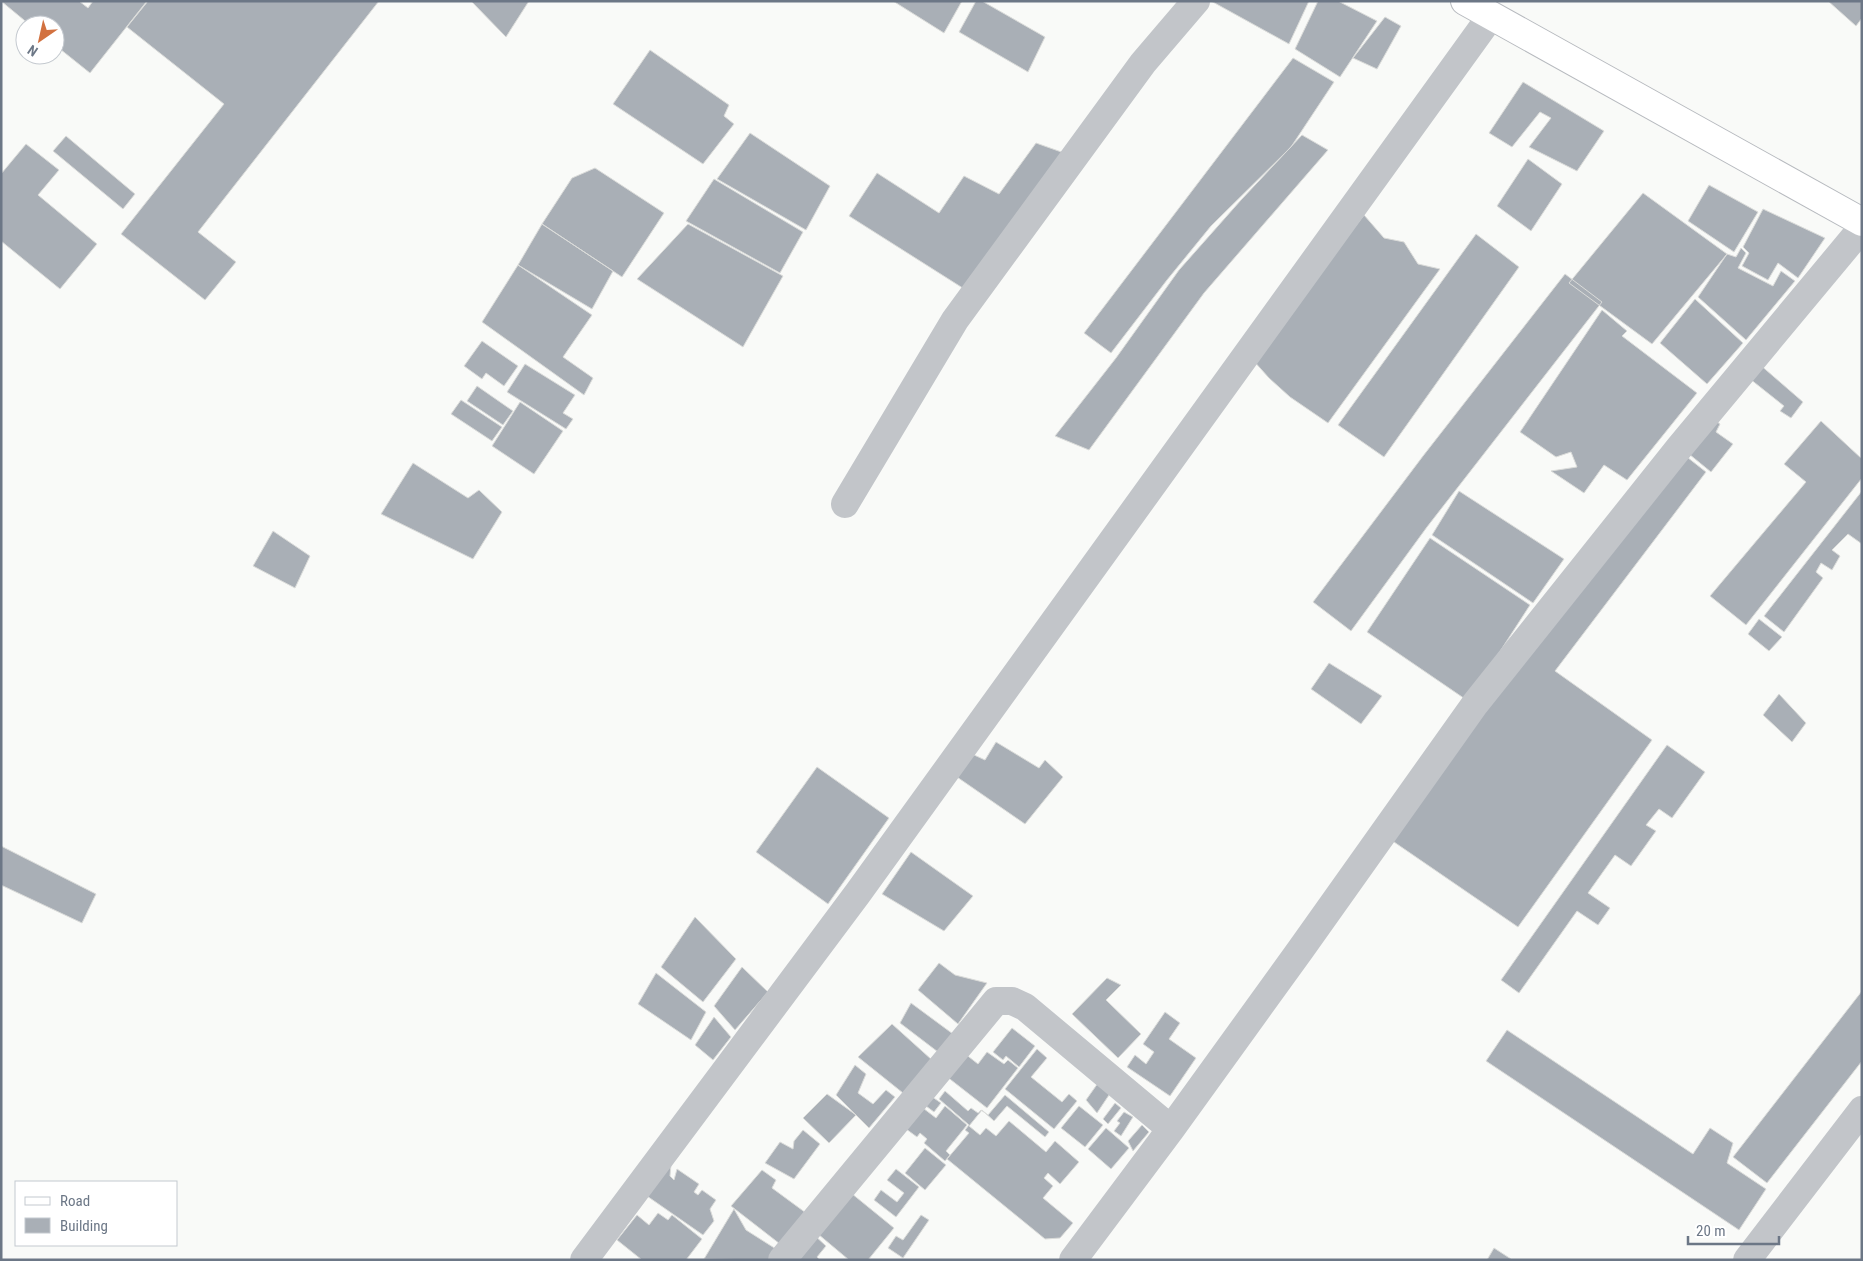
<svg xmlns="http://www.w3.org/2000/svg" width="1863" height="1261" viewBox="0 0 1863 1261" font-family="'Roboto Condensed',sans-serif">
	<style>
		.building { fill: #a9afb6; stroke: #dbdcda }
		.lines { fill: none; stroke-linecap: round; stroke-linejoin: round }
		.secondary-casing { stroke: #b7babf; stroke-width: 30 }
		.street { stroke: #c2c5c9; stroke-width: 28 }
		.secondary { stroke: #fff; stroke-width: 28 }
	</style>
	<rect width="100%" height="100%" fill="#f9faf8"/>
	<path class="building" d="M 1,1 L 79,1 L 88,8 L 93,1 L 147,1 L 90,73 L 55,45 L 55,25 L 30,25 Z
		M 148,1 L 379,1 L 198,232 L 236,262 L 205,300 L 121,234 L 224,104 L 127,27 Z
		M 471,1 L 529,1 L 506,37 Z
		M 893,1 L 962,1 L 944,33 Z
		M 976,1 L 982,1 L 1045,37 L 1028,72 L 959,32 Z
		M 1211,1 L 1309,1 L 1289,44 Z
		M 1318,1 L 1338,1 L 1377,21 L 1340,77 L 1295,49 Z
		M 1828,1 L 1862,1 L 1862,18 L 1856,26 Z
		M 1385,17 L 1401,26 L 1377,69 L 1353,58 Z
		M 650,50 L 729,105 L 724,116 L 734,124 L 703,164 L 613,104 Z
		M 1293,58 L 1334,82 L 1291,147 L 1211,226 L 1167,280 L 1111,353 L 1084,333 Z
		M 1523,82 L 1604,131 L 1577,171 L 1529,147 L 1551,118 L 1540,112 L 1512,147 L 1489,133 Z
		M 750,133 L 830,186 L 806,230 L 717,179 Z
		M 1302,135 L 1328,150 L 1204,293 L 1089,450 L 1055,436 L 1116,358 L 1179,270 L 1241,200 Z
		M 66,136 L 135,194 L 123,209 L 53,151 Z
		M 1036,143 L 1067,154 L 969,292 L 849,216 L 877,173 L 939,213 L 964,176 L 999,194 Z
		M 26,144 L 59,170 L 38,195 L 97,244 L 60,289 L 1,241 L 1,174 Z
		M 1528,159 L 1562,184 L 1531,231 L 1497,206 Z
		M 595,168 L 664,213 L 622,277 L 542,224 L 572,178 Z
		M 714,179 L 803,232 L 780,273 L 686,221 Z
		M 1709,185 L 1758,212 L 1734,252 L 1688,221 Z
		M 1643,193 L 1727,254 L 1652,344 L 1569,283 Z
		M 1763,209 L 1825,238 L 1798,278 L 1778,263 L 1768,280 L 1742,266 L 1749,253 L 1743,247 Z
		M 1364,215 L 1384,238 L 1404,242 L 1418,264 L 1440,269 L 1328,423 L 1290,397 L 1269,378 L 1252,359 Z
		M 542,224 L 613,271 L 592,309 L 518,265 Z
		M 688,224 L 783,276 L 743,347 L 637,279 Z
		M 1476,234 L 1519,267 L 1384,457 L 1338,425 Z
		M 1741,248 L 1746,253 L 1738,268 L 1773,286 L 1781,271 L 1795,281 L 1746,340 L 1698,297 L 1727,254 L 1736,257 Z
		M 518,265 L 592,315 L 563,357 L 593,378 L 584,395 L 482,322 Z
		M 1565,274 L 1602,302 L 1427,527 L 1351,631 L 1313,602 L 1423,456 Z
		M 1695,299 L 1743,343 L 1707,384 L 1660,343 Z
		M 1602,310 L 1627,331 L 1622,336 L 1697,393 L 1627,480 L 1604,465 L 1584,493 L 1551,471 L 1577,467 L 1571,452 L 1556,457 L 1520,432 Z
		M 482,341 L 518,366 L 504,386 L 486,373 L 482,379 L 464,366 Z
		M 1751,357 L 1803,402 L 1791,418 L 1780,411 L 1784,406 L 1740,371 Z
		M 525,364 L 575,395 L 563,413 L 573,419 L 566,429 L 507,392 Z
		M 477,386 L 513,411 L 503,425 L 467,401 Z
		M 461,400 L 502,427 L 492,441 L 451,414 Z
		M 520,402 L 563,431 L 534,474 L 492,446 Z
		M 1704,413 L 1720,424 L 1716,432 L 1733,444 L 1711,472 L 1678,445 Z
		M 1821,421 L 1862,459 L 1862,478 L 1746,625 L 1710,596 L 1806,482 L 1784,464 Z
		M 1673,446 L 1706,472 L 1555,671 L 1652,740 L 1518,927 L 1378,831 Z
		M 413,463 L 468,498 L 479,490 L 502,512 L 473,559 L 381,514 Z
		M 1459,491 L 1564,559 L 1533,603 L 1432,535 Z
		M 1862,491 L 1862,544 L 1848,534 L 1832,550 L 1840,556 L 1832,570 L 1821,563 L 1816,572 L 1823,578 L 1784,632 L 1764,616 Z
		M 273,531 L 310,556 L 295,588 L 253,566 Z
		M 1430,538 L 1530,605 L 1468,701 L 1367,632 Z
		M 1759,619 L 1782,637 L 1769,651 L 1748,634 Z
		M 1329,663 L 1382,696 L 1361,724 L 1311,689 Z
		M 1779,694 L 1806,723 L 1792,742 L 1763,715 Z
		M 996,742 L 1039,768 L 1045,760 L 1063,777 L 1025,824 L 957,777 L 972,754 L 985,760 Z
		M 1667,745 L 1705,772 L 1672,818 L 1659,809 L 1646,825 L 1656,831 L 1631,866 L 1615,855 L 1588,893 L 1610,908 L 1598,925 L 1577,911 L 1519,993 L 1501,980 Z
		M 817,767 L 889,818 L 828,904 L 756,852 Z
		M 1,846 L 96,894 L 82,923 L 1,885 Z
		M 911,852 L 973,896 L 944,931 L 882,894 Z
		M 695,917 L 736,959 L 703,1002 L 661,967 Z
		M 939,963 L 955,975 L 987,983 L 958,1024 L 918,990 Z
		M 742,967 L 768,992 L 735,1030 L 714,1006 Z
		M 656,973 L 706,1012 L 691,1040 L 638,1004 Z
		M 1107,978 L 1121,985 L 1106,1000 L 1141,1034 L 1118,1058 L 1072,1014 Z
		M 1862,991 L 1862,1061 L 1767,1183 L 1733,1157 Z
		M 911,1003 L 953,1034 L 938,1052 L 900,1023 Z
		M 1165,1012 L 1180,1023 L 1169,1039 L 1196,1058 L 1170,1096 L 1127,1067 L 1135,1055 L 1146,1064 L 1154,1052 L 1143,1044 Z
		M 714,1017 L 731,1037 L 713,1060 L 695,1045 Z
		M 892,1024 L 932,1060 L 903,1093 L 858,1057 Z
		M 1012,1028 L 1035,1046 L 1019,1067 L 1006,1056 L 1003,1060 L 993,1052 Z
		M 1507,1030 L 1693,1154 L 1710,1128 L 1733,1143 L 1727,1163 L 1766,1189 L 1739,1230 L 1486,1061 Z
		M 1037,1049 L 1047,1058 L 1031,1077 L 1062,1102 L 1069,1094 L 1077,1101 L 1054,1129 L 1005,1089 Z
		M 987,1052 L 1004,1064 L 1008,1060 L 1018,1068 L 987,1108 L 946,1076 L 964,1053 L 978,1064 Z
		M 855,1065 L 866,1074 L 858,1093 L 873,1104 L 886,1090 L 895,1097 L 869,1128 L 836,1095 Z
		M 1098,1083 L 1111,1092 L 1097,1113 L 1086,1100 Z
		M 945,1091 L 968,1111 L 971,1108 L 978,1113 L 981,1110 L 988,1115 L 1005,1095 L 1049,1132 L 1045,1137 L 1007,1106 L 994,1121 L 982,1110 L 969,1126 L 980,1135 L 986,1128 L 996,1136 L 1009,1121 L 1046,1152 L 1055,1141 L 1079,1162 L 1060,1184 L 1048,1173 L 1044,1178 L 1053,1186 L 1043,1198 L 1073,1223 L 1060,1238 L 1045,1239 L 947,1159 L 969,1133 L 965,1130 L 969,1125 L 939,1099 Z
		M 827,1094 L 856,1115 L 829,1143 L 803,1118 Z
		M 928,1094 L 941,1103 L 934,1112 L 922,1103 Z
		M 1115,1103 L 1121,1108 L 1108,1124 L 1103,1119 Z
		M 919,1105 L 936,1118 L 945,1106 L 967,1125 L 946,1151 L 950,1155 L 945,1161 L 924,1143 L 927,1139 L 920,1133 L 917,1137 L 902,1126 Z
		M 1079,1106 L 1103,1125 L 1085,1147 L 1061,1128 Z
		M 1124,1112 L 1133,1117 L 1121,1136 L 1114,1131 L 1120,1123 L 1117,1121 Z
		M 1142,1125 L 1149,1132 L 1133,1151 L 1128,1141 Z
		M 1106,1128 L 1129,1148 L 1111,1169 L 1088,1149 Z
		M 803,1130 L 820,1144 L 794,1179 L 765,1163 L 780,1142 L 793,1149 L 794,1141 Z
		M 925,1148 L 946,1165 L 925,1190 L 905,1173 Z
		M 671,1164 L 670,1176 L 674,1180 L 677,1169 L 699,1184 L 694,1192 L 698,1195 L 702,1190 L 716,1200 L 710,1209 L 714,1221 L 703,1235 L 647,1196 Z
		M 896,1169 L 919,1187 L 896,1217 L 874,1200 L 881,1190 L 897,1202 L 904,1193 L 887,1180 Z
		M 762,1170 L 776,1180 L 772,1188 L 806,1213 L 780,1244 L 731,1206 Z
		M 851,1193 L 894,1228 L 868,1260 L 849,1260 L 818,1234 Z
		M 734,1209 L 746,1230 L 776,1249 L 769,1260 L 704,1259 Z
		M 658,1213 L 668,1220 L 672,1215 L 702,1239 L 686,1260 L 642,1260 L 617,1240 L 637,1215 L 649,1225 Z
		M 921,1215 L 929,1220 L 903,1258 L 888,1248 L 896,1236 L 903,1240 Z
		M 812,1233 L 826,1246 L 817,1257 L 820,1260 L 788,1260 Z
		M 1494,1248 L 1511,1259 L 1510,1260 L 1487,1260 Z"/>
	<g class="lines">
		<defs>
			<path id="secondary" d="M 1465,1 L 1862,222"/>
		</defs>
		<use href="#secondary" class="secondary-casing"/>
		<path class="street" d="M 845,504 L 955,320 L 1143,63 L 1196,1
			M 584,1260 L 858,893 L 1491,16
			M 782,1260 L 996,1001 L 1012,1001 L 1025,1007 L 1171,1129
			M 1073,1260 L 1171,1129 L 1301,949 L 1475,704 L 1679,448 L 1862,228
			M 1747,1260 L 1862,1110"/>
		<use href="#secondary" class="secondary"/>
	</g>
	<rect width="1863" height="1261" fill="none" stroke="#6c7786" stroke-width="5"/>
	<rect x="15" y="1181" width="162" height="65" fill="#ffffff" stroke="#c4c9cf"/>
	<rect x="25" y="1197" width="25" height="8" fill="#ffffff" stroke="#c4c9cf"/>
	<text x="60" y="1206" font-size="15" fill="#6c7786">Road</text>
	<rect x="25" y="1218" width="25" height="15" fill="#a9afb6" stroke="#c4c9cf"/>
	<text x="60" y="1231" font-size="15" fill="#6c7786">Building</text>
	<g transform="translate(40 40) rotate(214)"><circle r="24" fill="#ffffff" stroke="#c4c9cf"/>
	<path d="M0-4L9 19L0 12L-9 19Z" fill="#d2713f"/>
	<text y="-8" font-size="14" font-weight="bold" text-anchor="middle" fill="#6c7786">N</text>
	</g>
	<path d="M1688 1236v8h91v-8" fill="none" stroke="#6c7786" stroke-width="2.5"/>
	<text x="1696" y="1236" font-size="15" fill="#6c7786" stroke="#ffffff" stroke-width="4" paint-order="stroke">20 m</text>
</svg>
